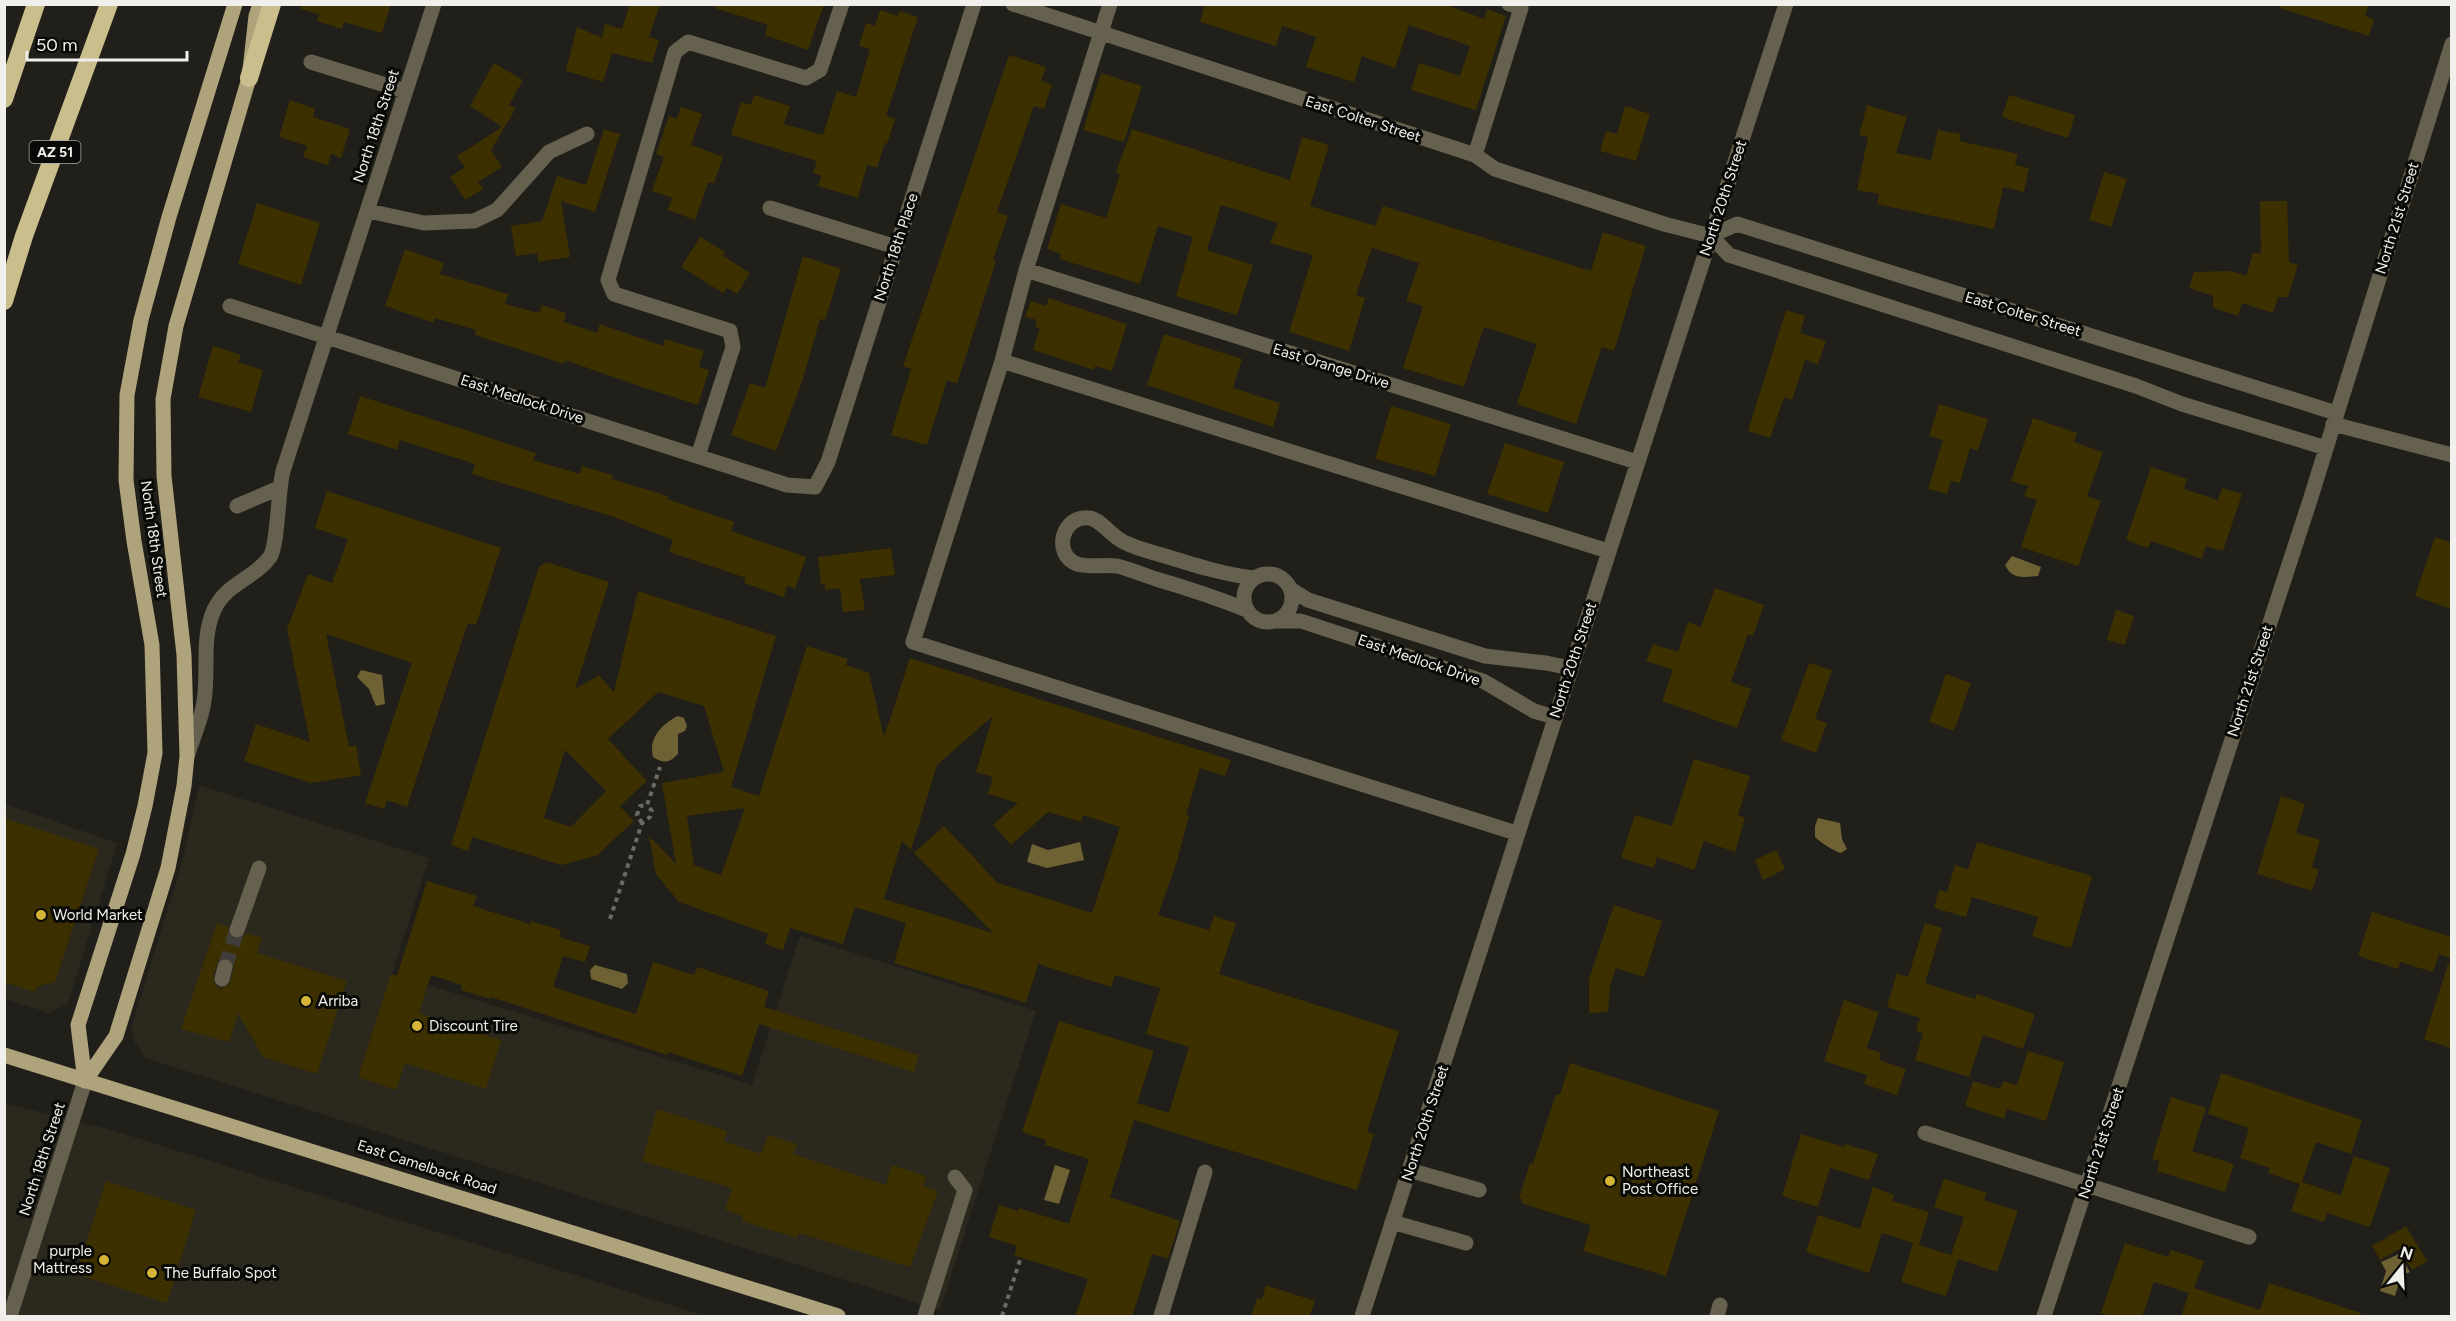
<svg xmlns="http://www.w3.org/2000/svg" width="2456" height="1321" viewBox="0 0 2456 1321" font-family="Figtree,sans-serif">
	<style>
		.built { fill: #2b281d }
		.water { fill: #6e6234 }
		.building { fill: #3c3000; fill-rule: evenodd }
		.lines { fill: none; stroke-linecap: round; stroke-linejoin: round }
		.minor-tunnel { stroke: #3f3e3a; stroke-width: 15; stroke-dasharray: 15 8; stroke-linecap: butt }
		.path { stroke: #6b6a65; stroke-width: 4; stroke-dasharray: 4.5 4.5; stroke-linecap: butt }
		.minor { stroke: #66614e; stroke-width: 15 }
		.major { stroke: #aea37b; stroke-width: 15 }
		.highway { stroke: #cbbe8d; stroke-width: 18 }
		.poi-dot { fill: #d5b535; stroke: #090907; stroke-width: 2 }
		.labels { text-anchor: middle; stroke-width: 6; stroke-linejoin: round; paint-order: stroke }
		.shield { fill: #090907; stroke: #abaaa7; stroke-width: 1.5 }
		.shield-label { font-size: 14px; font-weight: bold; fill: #f0efec }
		.street-label { font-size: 15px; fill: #f0efec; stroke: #090907 }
		.poi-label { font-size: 15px; fill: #f0efec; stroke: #090907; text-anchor: start }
	</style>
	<rect width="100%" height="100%" fill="#201f1a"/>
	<path class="built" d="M 199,785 L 429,858 L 392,974 L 752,1085 L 800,936 L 1036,1011 L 940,1310 L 145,1058 L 134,1041 L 131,1028 L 182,863 Z
		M 5,804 L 117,843 L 68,1004 L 49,1013 L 5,999 Z
		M 4,1103 L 108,1129 L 706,1316 L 5,1316 Z"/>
	<path class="water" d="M 2012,556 L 2041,567 L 2038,576 C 2024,577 2012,580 2005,565 Z
		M 361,670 L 382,675 L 385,704 L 376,706 L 369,689 L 357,677 Z
		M 678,716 L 684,718 L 687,726 L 685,731 L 678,734 L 678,754 C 669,763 664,764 653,757 C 648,738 662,724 678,716 Z
		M 1818,818 L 1840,823 L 1842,839 L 1847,849 L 1841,853 C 1834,851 1821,843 1815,837 L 1815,826 Z
		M 1080,842 L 1084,860 L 1047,868 L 1027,862 L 1032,844 L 1048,850 Z
		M 595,965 L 627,974 L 628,983 L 622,989 L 591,979 L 590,970 Z
		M 1055,1165 L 1070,1170 L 1059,1204 L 1044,1200 Z
		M 2399,1254 L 2410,1272 L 2401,1276 L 2395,1296 L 2380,1291 L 2386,1271 L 2381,1262 Z"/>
	<path class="building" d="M 302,4 L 391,4 L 382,33 L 344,22 L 342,29 L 317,21 L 319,14 L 301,9 Z
		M 630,4 L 660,4 L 649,37 L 659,40 L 652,63 L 612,53 L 603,82 L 566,71 L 577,27 L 602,38 L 605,24 L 622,29 Z
		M 715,4 L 824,4 L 808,50 L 765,35 L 768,25 L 715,8 Z
		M 1205,4 L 1444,4 L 1484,19 L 1487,9 L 1506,16 L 1476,110 L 1411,90 L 1419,63 L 1460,76 L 1470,46 L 1409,25 L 1395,68 L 1362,56 L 1354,82 L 1306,67 L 1316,37 L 1282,26 L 1276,46 L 1200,22 Z
		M 2280,4 L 2369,4 L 2365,16 L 2374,19 L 2369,36 L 2280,8 Z
		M 880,10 L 898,16 L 899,11 L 918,17 L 886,116 L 895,119 L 887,144 L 885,143 L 877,168 L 867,165 L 858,198 L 818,186 L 821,176 L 813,173 L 817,161 L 731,135 L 741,102 L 751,105 L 754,95 L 790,106 L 784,124 L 823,135 L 837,91 L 856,97 L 870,49 L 859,46 L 866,23 L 875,26 Z
		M 1009,55 L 1046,67 L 1041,81 L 1052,84 L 1044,109 L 1034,106 L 1030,117 L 997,212 L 1008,216 L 993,260 L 996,261 L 957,384 L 947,380 L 927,445 L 891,435 L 911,369 L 903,366 Z
		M 494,63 L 523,80 L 509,105 L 516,108 L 491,150 L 502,167 L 478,182 L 483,189 L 465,200 L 450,177 L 465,167 L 457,156 L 502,127 L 470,106 Z
		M 1101,73 L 1142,86 L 1124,142 L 1083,130 Z
		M 2009,95 L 2075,115 L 2068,138 L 2002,117 Z
		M 290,100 L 315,109 L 313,117 L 350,129 L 341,158 L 331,154 L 328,165 L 303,157 L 307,146 L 279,137 Z
		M 1867,105 L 1907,117 L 1896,153 L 1931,160 L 1938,130 L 1961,134 L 1959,141 L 2018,154 L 2015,165 L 2029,168 L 2024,192 L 2003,187 L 1994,229 L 1877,204 L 1879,194 L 1857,190 L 1868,137 L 1859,135 Z
		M 1625,106 L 1650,114 L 1636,161 L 1600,151 L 1606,131 L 1617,134 Z
		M 681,107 L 702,114 L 691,145 L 723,157 L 714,183 L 708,183 L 695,220 L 668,210 L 672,198 L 652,191 L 664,157 L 656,154 L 669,116 L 677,119 Z
		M 604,129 L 620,134 L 595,212 L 561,201 L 570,257 L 538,262 L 537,253 L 516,256 L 511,226 L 542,221 L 557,176 L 586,185 Z
		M 1132,129 L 1290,180 L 1302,137 L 1329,145 L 1310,206 L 1375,226 L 1383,206 L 1591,271 L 1603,232 L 1646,246 L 1614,351 L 1602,347 L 1576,424 L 1517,404 L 1537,344 L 1484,327 L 1464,387 L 1403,368 L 1423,306 L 1406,301 L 1419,263 L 1372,248 L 1356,295 L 1365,298 L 1349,351 L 1289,332 L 1313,255 L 1270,243 L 1278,223 L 1221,205 L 1207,250 L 1253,265 L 1237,315 L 1176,296 L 1193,237 L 1158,226 L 1140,284 L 1060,259 L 1061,254 L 1047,249 L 1061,204 L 1106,218 L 1120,174 L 1116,172 Z
		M 2104,172 L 2127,179 L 2111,227 L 2089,220 Z
		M 2260,201 L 2287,201 L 2289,262 L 2298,265 L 2288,297 L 2278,297 L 2273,313 L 2242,303 L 2238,316 L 2213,308 L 2213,296 L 2189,288 L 2194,272 L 2231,271 L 2246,276 L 2253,253 L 2261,253 Z
		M 257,203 L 320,223 L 301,285 L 238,264 Z
		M 700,237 L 725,252 L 723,256 L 750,273 L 737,294 L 727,288 L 723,293 L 681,267 Z
		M 405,249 L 444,263 L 440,274 L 508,294 L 505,304 L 539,313 L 542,305 L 566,313 L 564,322 L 597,333 L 600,324 L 663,346 L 665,339 L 704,351 L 699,367 L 709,370 L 698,405 L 639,386 L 565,360 L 564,364 L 475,335 L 476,330 L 435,318 L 434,323 L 385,306 Z
		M 803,256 L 841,269 L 825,320 L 820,319 L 802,382 L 776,451 L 731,435 L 750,383 L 765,388 Z
		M 1049,298 L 1127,324 L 1112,371 L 1095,366 L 1094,370 L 1033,350 L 1040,328 L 1035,327 L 1037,320 L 1025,317 L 1031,301 L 1046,306 Z
		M 1786,310 L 1805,316 L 1800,333 L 1826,341 L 1818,364 L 1805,360 L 1792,400 L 1784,397 L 1770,438 L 1748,431 Z
		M 1164,334 L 1242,359 L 1233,388 L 1280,403 L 1273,427 L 1147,385 Z
		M 213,346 L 241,355 L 238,362 L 263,370 L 251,412 L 198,397 Z
		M 360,396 L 536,453 L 533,460 L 580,474 L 582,466 L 613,475 L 612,479 L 668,496 L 667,499 L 734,522 L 731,531 L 806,557 L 795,589 L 787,586 L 784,597 L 744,583 L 746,578 L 669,552 L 673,540 L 611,516 L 472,474 L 475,464 L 400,440 L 397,450 L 348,434 Z
		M 1939,404 L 1988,419 L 1978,451 L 1970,448 L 1960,483 L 1951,481 L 1947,494 L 1928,489 L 1943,440 L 1929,436 Z
		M 1391,406 L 1451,424 L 1435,476 L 1375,459 Z
		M 2033,418 L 2077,433 L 2074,442 L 2103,452 L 2087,496 L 2101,501 L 2078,566 L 2021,547 L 2037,500 L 2024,496 L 2028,486 L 2011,481 Z
		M 1505,443 L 1564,462 L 1548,513 L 1487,494 Z
		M 2151,467 L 2187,479 L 2184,489 L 2218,500 L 2222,488 L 2242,494 L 2223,551 L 2206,546 L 2202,559 L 2151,541 L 2148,548 L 2126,540 Z
		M 327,491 L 501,548 L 476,625 L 468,623 L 407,807 L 387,800 L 384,809 L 365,803 L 412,663 L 326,634 L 349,747 L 356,745 L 361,775 L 311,783 L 244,761 L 256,724 L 310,742 L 287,629 L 308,574 L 332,583 L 348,539 L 315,528 Z
		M 2435,537 L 2451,543 L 2451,609 L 2415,596 Z
		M 891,548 L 895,575 L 860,579 L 865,610 L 843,612 L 840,588 L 825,590 L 825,584 L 821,585 L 818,557 Z
		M 546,562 L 609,582 L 575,689 L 599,675 L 614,692 L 638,591 L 776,636 L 731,787 L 759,796 L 807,646 L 848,659 L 846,665 L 869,673 L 884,737 L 910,658 L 1231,760 L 1225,776 L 1200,768 L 1186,815 L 1189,816 L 1176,864 L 1158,915 L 1209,930 L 1214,916 L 1236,923 L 1219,974 L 1399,1031 L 1367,1132 L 1374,1134 L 1357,1190 L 1134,1120 L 1110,1197 L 1180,1221 L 1168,1259 L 1152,1254 L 1132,1317 L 1075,1317 L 1088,1279 L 1014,1255 L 1017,1246 L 989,1237 L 999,1205 L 1018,1211 L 1019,1208 L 1069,1224 L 1089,1159 L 1045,1145 L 1046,1140 L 1022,1132 L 1059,1021 L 1154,1051 L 1137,1103 L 1169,1113 L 1189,1047 L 1146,1034 L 1160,988 L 1115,975 L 1111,987 L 1038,964 L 1026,1003 L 894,963 L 906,923 L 855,907 L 843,944 L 790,928 L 783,950 L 765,944 L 768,934 L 679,902 L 656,874 L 649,836 L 676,864 L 662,783 L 724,772 L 704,706 L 658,692 L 608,739 L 647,781 L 620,806 L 634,821 L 596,856 L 561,865 L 472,837 L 468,851 L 451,845 L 539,567 ZM 993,716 L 976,772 L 993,777 L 988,794 L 1018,803 L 993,825 L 1011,845 L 1048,812 L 1081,822 L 1083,815 L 1120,827 L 1092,913 L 998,883 L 944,826 L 914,853 L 993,933 L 884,899 L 902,841 L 911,850 L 937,765 ZM 565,750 L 606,791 L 571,827 L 544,818 ZM 745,808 L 721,875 L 694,865 L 687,816 Z
		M 1715,588 L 1764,605 L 1753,636 L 1748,634 L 1731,682 L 1751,689 L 1737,728 L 1662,701 L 1673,670 L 1646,661 L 1653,644 L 1678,652 L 1688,622 L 1701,627 Z
		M 2116,610 L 2134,616 L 2125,645 L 2107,640 Z
		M 1809,663 L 1832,670 L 1815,719 L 1827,723 L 1816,753 L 1781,740 Z
		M 1946,674 L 1971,683 L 1954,731 L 1929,722 Z
		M 1694,759 L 1750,776 L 1738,815 L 1745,818 L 1735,852 L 1704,841 L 1694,870 L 1657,857 L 1654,868 L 1621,858 L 1635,815 L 1672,826 Z
		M 2281,796 L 2305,804 L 2296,833 L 2320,840 L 2312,867 L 2319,870 L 2312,891 L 2257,874 Z
		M 4,818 L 99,849 L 55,982 L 36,987 L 35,992 L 4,982 Z
		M 1977,842 L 2092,876 L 2071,948 L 2032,936 L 2038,917 L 1972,897 L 1966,917 L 1934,908 L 1939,890 L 1947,892 L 1955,865 L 1968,869 Z
		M 1776,850 L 1785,869 L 1763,880 L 1755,860 Z
		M 427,881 L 477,896 L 473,906 L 530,924 L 531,921 L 561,930 L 559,937 L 590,946 L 585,962 L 563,956 L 553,987 L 636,1014 L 653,962 L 694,975 L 697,967 L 769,991 L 764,1007 L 919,1055 L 914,1072 L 759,1024 L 742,1076 L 668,1052 L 667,1055 L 491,997 L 490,999 L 461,990 L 462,985 L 431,975 L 419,1013 L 501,1040 L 486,1089 L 405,1063 L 396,1090 L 358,1077 L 391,974 L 397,976 Z
		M 1614,905 L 1662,921 L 1644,977 L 1616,968 L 1610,987 L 1608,1012 L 1589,1013 L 1589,979 Z
		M 2372,912 L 2451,937 L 2451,959 L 2439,954 L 2433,972 L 2400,962 L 2398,969 L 2358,956 Z
		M 217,923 L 228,927 L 229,936 L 234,939 L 243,938 L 246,933 L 262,938 L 257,953 L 347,981 L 317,1074 L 263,1057 L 238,1013 L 229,1042 L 181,1029 ZM 227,957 L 232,960 L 234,969 L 229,985 L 220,989 L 215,986 L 213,977 L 218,961 Z
		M 1925,923 L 1942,928 L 1925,983 L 1975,999 L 1977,994 L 2035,1014 L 2023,1049 L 1983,1035 L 1969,1077 L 1915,1060 L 1923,1033 L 1916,1031 L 1920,1018 L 1887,1007 L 1897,973 L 1908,977 Z
		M 2448,964 L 2451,964 L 2451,1048 L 2424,1039 Z
		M 1844,1000 L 1879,1012 L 1867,1048 L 1881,1053 L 1879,1060 L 1906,1069 L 1897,1095 L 1864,1084 L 1867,1075 L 1824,1061 Z
		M 2028,1051 L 2064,1062 L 2046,1121 L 2007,1109 L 2004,1119 L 1965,1106 L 1973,1081 L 2000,1089 L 2003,1081 L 2017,1085 Z
		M 1570,1063 L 1719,1111 L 1666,1276 L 1583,1251 L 1591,1225 L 1521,1203 L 1522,1199 L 1519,1198 L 1530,1163 L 1533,1164 L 1556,1094 L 1560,1095 Z
		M 2221,1073 L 2362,1120 L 2351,1154 L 2316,1142 L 2302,1182 L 2341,1195 L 2354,1156 L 2390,1168 L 2370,1227 L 2327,1213 L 2324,1222 L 2291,1211 L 2300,1184 L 2268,1173 L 2270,1168 L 2240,1158 L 2249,1128 L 2208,1114 Z
		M 2171,1097 L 2206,1108 L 2192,1151 L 2234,1164 L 2225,1192 L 2157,1171 L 2160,1161 L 2152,1159 Z
		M 657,1109 L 727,1131 L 724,1141 L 761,1154 L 768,1135 L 797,1144 L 793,1154 L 886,1185 L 892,1165 L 926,1176 L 923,1186 L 938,1191 L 910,1267 L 799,1233 L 797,1238 L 742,1221 L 743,1216 L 725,1210 L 732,1188 L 642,1161 Z
		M 1801,1134 L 1845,1147 L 1845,1144 L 1878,1154 L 1869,1180 L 1830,1168 L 1818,1207 L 1782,1196 Z
		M 1944,1179 L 1987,1193 L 1984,1200 L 2018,1211 L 1997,1272 L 1958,1259 L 1946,1296 L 1901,1282 L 1913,1243 L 1951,1255 L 1964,1217 L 1934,1207 Z
		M 106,1181 L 196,1210 L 167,1303 L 76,1274 Z
		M 1873,1187 L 1894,1195 L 1892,1201 L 1929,1212 L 1919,1245 L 1882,1233 L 1869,1273 L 1806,1252 L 1818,1215 L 1860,1229 Z
		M 2406,1226 L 2427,1261 L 2412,1270 L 2399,1249 L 2380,1260 L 2372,1246 Z
		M 2125,1243 L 2168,1257 L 2171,1250 L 2204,1261 L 2194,1288 L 2260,1310 L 2269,1283 L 2361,1313 L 2361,1317 L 2181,1317 L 2189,1293 L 2154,1282 L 2142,1317 L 2113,1317 L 2101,1313 Z
		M 1266,1285 L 1315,1301 L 1309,1317 L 1251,1317 L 1257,1298 L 1262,1299 Z"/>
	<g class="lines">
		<path class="minor-tunnel" d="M 225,967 L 237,930"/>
		<path class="path" d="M 642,823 L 637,815 L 640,806 L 647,805
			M 610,919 L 642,823 L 650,817 L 652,811 L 647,805 L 660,767
			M 1002,1316 L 1020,1260"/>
		<path class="minor" d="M 1013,4 L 1475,155 L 1495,169 L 1664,224 L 1711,236 L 1729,255 L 2136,386 L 2182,404 L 2326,448
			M 1110,4 L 1026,270 L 1002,361 L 913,642 L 1516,833
			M 311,62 L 405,91
			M 1475,155 L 1521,8 L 1509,4
			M 770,208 L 896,247
			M 368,211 L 424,223 L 474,221 L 497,210 L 549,152 L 587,134
			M 1711,236 L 1737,224 L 2336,413
			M 1026,270 L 1637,462
			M 230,306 L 787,485 L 815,487 L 828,462 L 974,4
			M 1002,361 L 1608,551
			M 2333,424 L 2452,455
			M 698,456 L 733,347 L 730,331 L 614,294 L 608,280 L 675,52 L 688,42 L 806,78 L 820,70 L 842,4
			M 237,506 L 279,488
			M1244 598a24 24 0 1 1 48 0a24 24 0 1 1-48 0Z
			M 1290,589 L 1308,600 L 1485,656 L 1546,663 L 1570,668
			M 1247,610 C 1217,598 1187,588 1156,579 C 1143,575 1130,569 1117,566 C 1104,564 1089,568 1077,564 C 1052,554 1062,515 1089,518 C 1101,519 1112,538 1126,543 C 1138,549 1152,552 1165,556 C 1194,565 1223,574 1253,578
			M 1277,621 L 1301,621 L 1483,681 L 1534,711 L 1554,717
			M 188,754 C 193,737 202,719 204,701 C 209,671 201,638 214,610 C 226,583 254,579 270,557 C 278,545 278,489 283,471 L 434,4
			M 237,930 L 259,868
			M 222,979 L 225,967
			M 1925,1133 L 2249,1237
			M 1409,1170 L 1479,1190
			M 1392,1222 L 1466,1243
			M 10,1316 L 85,1081
			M 925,1316 L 965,1190 L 955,1177
			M 1161,1316 L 1205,1172
			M 1362,1316 L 1786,4
			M 1717,1316 L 1720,1305
			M 2044,1316 L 2311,497 L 2452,44"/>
		<path class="major" d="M 4,1055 L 838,1316
			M 85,1081 L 116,1036 L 168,868 L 184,786 L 187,756 L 184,655 L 164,476 L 163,399 L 176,326 L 249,78 L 256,16 L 260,4
			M 85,1081 L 78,1025 L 133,854 L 145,806 L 155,753 L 152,645 L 134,541 L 126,480 L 127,395 L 141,320 L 169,217 L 235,4"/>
		<path class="highway" d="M 249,78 L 272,4
			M 4,99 L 36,4
			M 4,301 L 24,236 L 109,4"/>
	</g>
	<g class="poi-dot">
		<circle cx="41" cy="915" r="6"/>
		<circle cx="306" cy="1001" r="6"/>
		<circle cx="417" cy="1026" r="6"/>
		<circle cx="1610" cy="1181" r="6"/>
		<circle cx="104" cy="1260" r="6"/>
		<circle cx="152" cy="1273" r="6"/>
	</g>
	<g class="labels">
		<rect class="shield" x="29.5" y="141" width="51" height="22" rx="4.5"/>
		<g class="shield-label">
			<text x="55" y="157">AZ 51</text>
		</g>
		<g class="street-label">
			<text transform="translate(1363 119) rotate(18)" y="5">East Colter Street</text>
			<text transform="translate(376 126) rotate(-72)" y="5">North 18th Street</text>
			<text transform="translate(1723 198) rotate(-72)" y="5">North 20th Street</text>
			<text transform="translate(2397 218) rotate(-73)" y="5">North 21st Street</text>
			<text transform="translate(896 247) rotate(-72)" y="5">North 18th Place</text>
			<text transform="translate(2023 314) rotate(17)" y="5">East Colter Street</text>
			<text transform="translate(1331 366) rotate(17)" y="5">East Orange Drive</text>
			<text transform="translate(522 399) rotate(18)" y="5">East Medlock Drive</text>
			<text transform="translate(154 539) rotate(82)" y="5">North 18th Street</text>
			<text transform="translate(1419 660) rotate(19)" y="5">East Medlock Drive</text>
			<text transform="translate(1573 660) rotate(-72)" y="5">North 20th Street</text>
			<text transform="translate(2250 681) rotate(-72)" y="5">North 21st Street</text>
			<text transform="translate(1425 1123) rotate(-72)" y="5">North 20th Street</text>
			<text transform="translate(2101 1143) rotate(-72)" y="5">North 21st Street</text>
			<text transform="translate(42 1159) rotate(-72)" y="5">North 18th Street</text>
			<text transform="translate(427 1167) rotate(18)" y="5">East Camelback Road</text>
		</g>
		<g class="poi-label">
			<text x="53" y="920">World Market</text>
			<text x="318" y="1006">Arriba</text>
			<text x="429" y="1031">Discount Tire</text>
			<text x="1622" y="1177">Northeast<tspan x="1622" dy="17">Post Office</tspan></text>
			<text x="92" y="1256" text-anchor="end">purple<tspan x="92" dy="17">Mattress</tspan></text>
			<text x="164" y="1278">The Buffalo Spot</text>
		</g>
	</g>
	<rect width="2456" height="1321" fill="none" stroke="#f0efec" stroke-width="12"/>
	<g transform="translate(2402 1267) rotate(18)" stroke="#090907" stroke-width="4.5" paint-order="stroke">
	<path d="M0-4.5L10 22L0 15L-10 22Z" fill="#f0efec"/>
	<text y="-9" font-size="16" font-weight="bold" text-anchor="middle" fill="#f0efec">N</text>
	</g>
	<path d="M27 51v9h160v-9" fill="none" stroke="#f0efec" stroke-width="3"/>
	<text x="36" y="51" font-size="18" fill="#f0efec" stroke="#090907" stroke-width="4.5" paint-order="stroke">50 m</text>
</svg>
